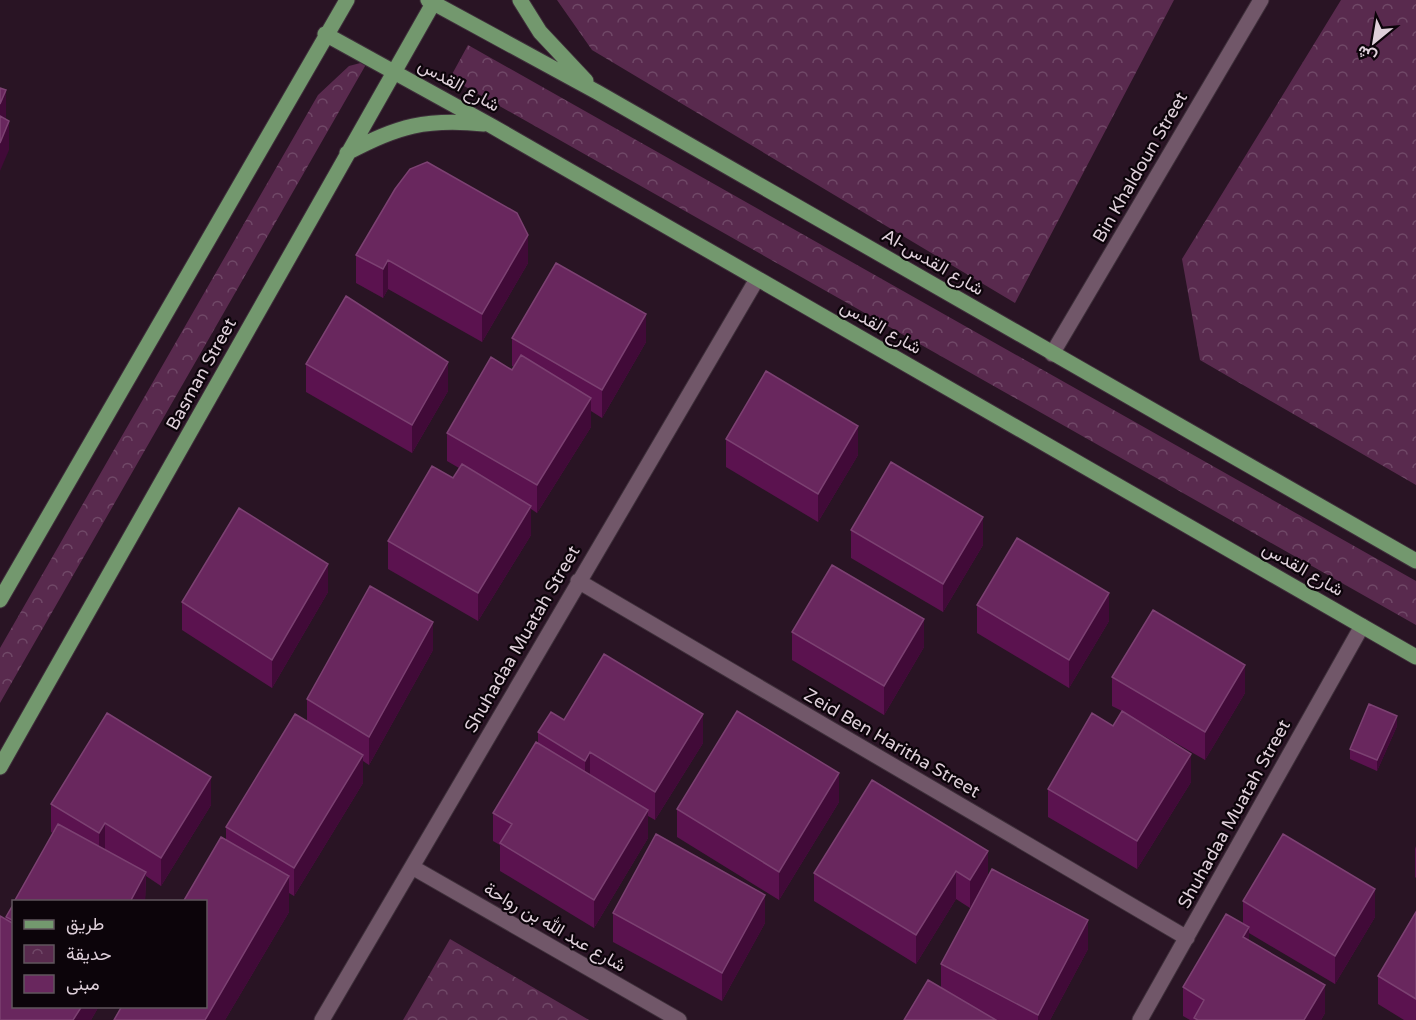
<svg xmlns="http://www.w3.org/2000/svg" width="1416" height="1020" viewBox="0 0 1416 1020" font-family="'Varela Round',Vazirmatn,sans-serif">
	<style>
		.park { fill: url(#park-crowns) }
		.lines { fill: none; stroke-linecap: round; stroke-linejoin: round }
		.minor-casing { stroke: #3e2f3a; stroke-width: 17 }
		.major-casing { stroke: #3e2f3a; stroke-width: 17 }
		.minor { stroke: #715769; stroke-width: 15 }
		.major { stroke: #73986e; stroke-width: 15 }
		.wall { fill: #5b124f }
		.shaded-wall { fill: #410a38 }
		.building { fill: #69275e; stroke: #7c4172; stroke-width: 1.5 }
		.labels { text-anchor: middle; stroke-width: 4.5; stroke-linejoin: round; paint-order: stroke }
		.street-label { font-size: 18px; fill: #dfd0da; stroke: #0c040a }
	</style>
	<defs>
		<pattern id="park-crowns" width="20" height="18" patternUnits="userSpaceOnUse" patternTransform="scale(1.5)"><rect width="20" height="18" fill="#592a4e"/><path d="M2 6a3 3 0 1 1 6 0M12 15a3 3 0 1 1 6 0" fill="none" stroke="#704867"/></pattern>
	</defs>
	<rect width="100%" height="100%" fill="#291424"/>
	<path class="park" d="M 557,0 L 1174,0 L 1015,303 L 592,50 Z
		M 1341,0 L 1416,0 L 1416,485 L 1200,360 L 1182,259 Z
		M 468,45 L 1416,581 L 1416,625 L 450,78 Z
		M 368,61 L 0,703 L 0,648 L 318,95 L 349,66 Z
		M 450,939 L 589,1020 L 403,1020 Z"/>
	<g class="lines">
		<defs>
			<path id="minor" d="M 1052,354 L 1261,0
				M 578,581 L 1187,938
				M 412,867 L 679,1020
				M 322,1020 L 757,279
				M 1140,1020 L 1362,626"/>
			<path id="major" d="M 428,0 L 597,92 L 1416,561
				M 520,0 L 540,32 L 586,81
				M 325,34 L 490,125 L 1416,657
				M 347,153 C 397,126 427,118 484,124
				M 0,600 L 347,0
				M 0,767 L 435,0"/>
		</defs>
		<use href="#minor" class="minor-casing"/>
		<use href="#major" class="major-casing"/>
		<use href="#minor" class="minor"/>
		<use href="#major" class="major"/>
	</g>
	<path class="wall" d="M 356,255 L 528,263 L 482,342 L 388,289 L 383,298 L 356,283 Z
		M 512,338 L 646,342 L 602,418 L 591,411 L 591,427 L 537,513 L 531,509 L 531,535 L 478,621 L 388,569 L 388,541 L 453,478 L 459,468 L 447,461 L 447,433 L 512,370 L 514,367 L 512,366 Z
		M 306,364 L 448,391 L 412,453 L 306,392 Z
		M 726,439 L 858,455 L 818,522 L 726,467 Z
		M 851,530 L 983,545 L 943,612 L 851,558 Z
		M 328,592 L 272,688 L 182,630 L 182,602 Z
		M 977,605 L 1109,621 L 1069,688 L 977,633 Z
		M 792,632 L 924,647 L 884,715 L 792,660 Z
		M 433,650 L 369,765 L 363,761 L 363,783 L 294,896 L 289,893 L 289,912 L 225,1020 L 114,1020 L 226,839 L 226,827 L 307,721 L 307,699 Z
		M 1112,677 L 1245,693 L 1205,760 L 1131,717 L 1191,782 L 1137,869 L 1048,817 L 1048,789 L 1113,726 L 1122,711 L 1112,706 Z
		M 564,720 L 703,743 L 655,820 L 648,816 L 648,838 L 594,928 L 500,871 L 500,845 L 493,841 L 493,813 L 538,744 L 538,732 Z
		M 1397,726 L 1377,771 L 1350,759 L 1350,749 Z
		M 872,780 L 988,876 L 1088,949 L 1050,1020 L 904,1020 L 941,987 L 941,964 L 976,898 L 970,908 L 956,899 L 916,964 L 814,901 L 814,873 Z
		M 839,802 L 779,900 L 677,837 L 677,809 Z
		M 51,804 L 211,805 L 161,886 L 146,876 L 145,902 L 14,902 L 53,833 L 51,832 Z
		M 1416,846 L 1416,878 L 1415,877 L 1415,849 Z
		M 1243,901 L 1375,917 L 1335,984 L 1249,933 L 1249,941 L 1325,1013 L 1321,1020 L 1190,1020 L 1183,1016 L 1183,987 L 1243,924 Z
		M 14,903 L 14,1006 L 99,1006 L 91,1020 L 0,1020 L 0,916 L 6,920 L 6,917 Z
		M 1416,912 L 1416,1020 L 1404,1020 L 1378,1004 L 1378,976 Z
		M 613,913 L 765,923 L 722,1001 L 613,942 Z"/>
	<path class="shaded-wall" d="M 6,90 L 6,119 L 0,132 L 0,104 Z
		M 9,121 L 9,150 L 0,171 L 0,143 Z
		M 528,235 L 528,263 L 482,342 L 482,314 Z
		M 388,260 L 388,289 L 383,298 L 383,269 Z
		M 646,314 L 646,342 L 602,418 L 602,390 Z
		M 448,362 L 448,391 L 412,453 L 412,425 Z
		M 591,398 L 591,427 L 537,513 L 537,485 Z
		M 858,426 L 858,455 L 818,522 L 818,494 Z
		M 531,506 L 531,535 L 478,621 L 478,593 Z
		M 983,517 L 983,545 L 943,612 L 943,584 Z
		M 328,564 L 328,592 L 272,688 L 272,660 Z
		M 1109,593 L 1109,621 L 1069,688 L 1069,660 Z
		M 924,619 L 924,647 L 884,715 L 884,686 Z
		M 433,622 L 433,650 L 369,765 L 369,737 Z
		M 1245,665 L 1245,693 L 1205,760 L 1205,732 Z
		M 703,714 L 703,743 L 655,820 L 655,792 Z
		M 1397,716 L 1397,726 L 1377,771 L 1377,760 Z
		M 590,752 L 590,780 L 585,789 L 585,761 Z
		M 1191,754 L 1191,782 L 1137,869 L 1137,841 Z
		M 363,755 L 363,783 L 294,896 L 294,868 Z
		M 839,773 L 839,802 L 779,900 L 779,872 Z
		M 211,777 L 211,805 L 161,886 L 161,858 Z
		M 648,810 L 648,838 L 594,928 L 594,900 Z
		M 105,823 L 105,852 L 99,861 L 99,833 Z
		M 988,851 L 988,879 L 970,908 L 970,880 Z
		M 956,871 L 956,899 L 916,964 L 916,935 Z
		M 146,872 L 145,902 L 130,902 Z
		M 289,876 L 289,912 L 225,1020 L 205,1020 Z
		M 1375,889 L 1375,917 L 1335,984 L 1335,956 Z
		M 765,895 L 765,923 L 722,1001 L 722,973 Z
		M 1088,920 L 1088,949 L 1050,1020 L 1038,1020 L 1038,1015 Z
		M 1249,927 L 1249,955 L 1243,937 Z
		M 1325,985 L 1325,1013 L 1321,1020 L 1304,1020 Z
		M 82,1006 L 99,1006 L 91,1020 L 73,1020 Z"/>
	<path class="building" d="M 0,88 L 6,90 L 0,104 Z
		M 0,116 L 9,121 L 0,143 Z
		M 427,162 L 517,213 L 528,235 L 482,314 L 388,260 L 383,269 L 356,255 L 395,189 L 410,169 Z
		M 556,263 L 646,314 L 602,390 L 512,338 Z
		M 346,296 L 448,362 L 412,425 L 306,364 Z
		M 521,355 L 591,398 L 537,485 L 447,433 L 491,357 L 512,370 Z
		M 766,371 L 858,426 L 818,494 L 726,439 Z
		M 891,462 L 983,517 L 943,584 L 851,530 Z
		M 462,464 L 531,506 L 478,593 L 388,541 L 432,466 L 453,478 Z
		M 239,508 L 328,564 L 272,660 L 182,602 Z
		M 1017,538 L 1109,593 L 1069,660 L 977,605 Z
		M 832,565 L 924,619 L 884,686 L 792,632 Z
		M 370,586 L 433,622 L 369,737 L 307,699 Z
		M 1153,610 L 1245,665 L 1205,732 L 1112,677 Z
		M 604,654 L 703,714 L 655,792 L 590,752 L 585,761 L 538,732 L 551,712 L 564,720 Z
		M 1369,704 L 1397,716 L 1377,760 L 1350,749 Z
		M 737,711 L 839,773 L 779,872 L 677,809 Z
		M 1122,711 L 1191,754 L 1137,841 L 1048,789 L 1092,713 L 1113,726 Z
		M 107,713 L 211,777 L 161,858 L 105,823 L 99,833 L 51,804 Z
		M 295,714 L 363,755 L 294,868 L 226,827 Z
		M 536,742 L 648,810 L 594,900 L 500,843 L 512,824 L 493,813 Z
		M 872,780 L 988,851 L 970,880 L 956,871 L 916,935 L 814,873 Z
		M 58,824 L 146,872 L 130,902 L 14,902 Z
		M 656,834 L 765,895 L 722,973 L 613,913 Z
		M 1283,834 L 1375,889 L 1335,956 L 1243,901 Z
		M 221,837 L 289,876 L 205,1020 L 114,1020 L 122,1006 L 206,1006 L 206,902 L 183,902 Z
		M 992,869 L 1088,920 L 1038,1015 L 941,964 Z
		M 14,903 L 14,921 L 6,917 Z
		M 1416,912 L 1416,999 L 1378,976 Z
		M 1226,914 L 1249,927 L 1243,937 L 1325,985 L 1304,1020 L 1198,1020 L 1194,1018 L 1204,1000 L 1183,987 Z
		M 0,916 L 14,924 L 14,1006 L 82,1006 L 73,1020 L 0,1020 Z
		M 928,980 L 996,1020 L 904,1020 Z"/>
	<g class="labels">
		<g class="street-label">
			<text transform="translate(459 85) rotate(29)" y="6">شارع القدس</text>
			<text transform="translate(1140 167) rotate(-60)" y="6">Bin Khaldoun Street</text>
			<text transform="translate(933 262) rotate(30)" y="6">Al-شارع القدس</text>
			<text transform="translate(881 327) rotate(30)" y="6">شارع القدس</text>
			<text transform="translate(201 374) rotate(-61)" y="6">Basman Street</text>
			<text transform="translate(1303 569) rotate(30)" y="6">شارع القدس</text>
			<text transform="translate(522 639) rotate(-60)" y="6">Shuhadaa Muatah Street</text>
			<text transform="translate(892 743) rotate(30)" y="6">Zeid Ben Haritha Street</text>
			<text transform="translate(1234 814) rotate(-61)" y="6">Shuhadaa Muatah Street</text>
			<text transform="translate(555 927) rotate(30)" y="6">شارع عبد الله بن رواحة</text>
		</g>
	</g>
	<rect x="12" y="900" width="195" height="108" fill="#0c040a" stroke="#60565d" stroke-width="1.5"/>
	<rect x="24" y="920" width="30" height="9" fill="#73986e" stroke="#60565d" stroke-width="1.5"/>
	<text x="66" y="930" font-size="18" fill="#dfd0da">طريق</text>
	<rect x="24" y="945" width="30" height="18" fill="url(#park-crowns)" stroke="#60565d" stroke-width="1.5"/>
	<text x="66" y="960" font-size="18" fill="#dfd0da">حديقة</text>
	<rect x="24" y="975" width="30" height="18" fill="#69275e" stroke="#60565d" stroke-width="1.5"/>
	<text x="66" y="990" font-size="18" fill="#dfd0da">مبنى</text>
	<g transform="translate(1374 42) rotate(210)" stroke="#0c040a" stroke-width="4.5" paint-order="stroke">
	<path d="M0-4.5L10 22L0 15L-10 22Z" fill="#dfd0da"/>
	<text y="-9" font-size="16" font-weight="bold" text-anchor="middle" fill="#dfd0da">ش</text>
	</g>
</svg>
